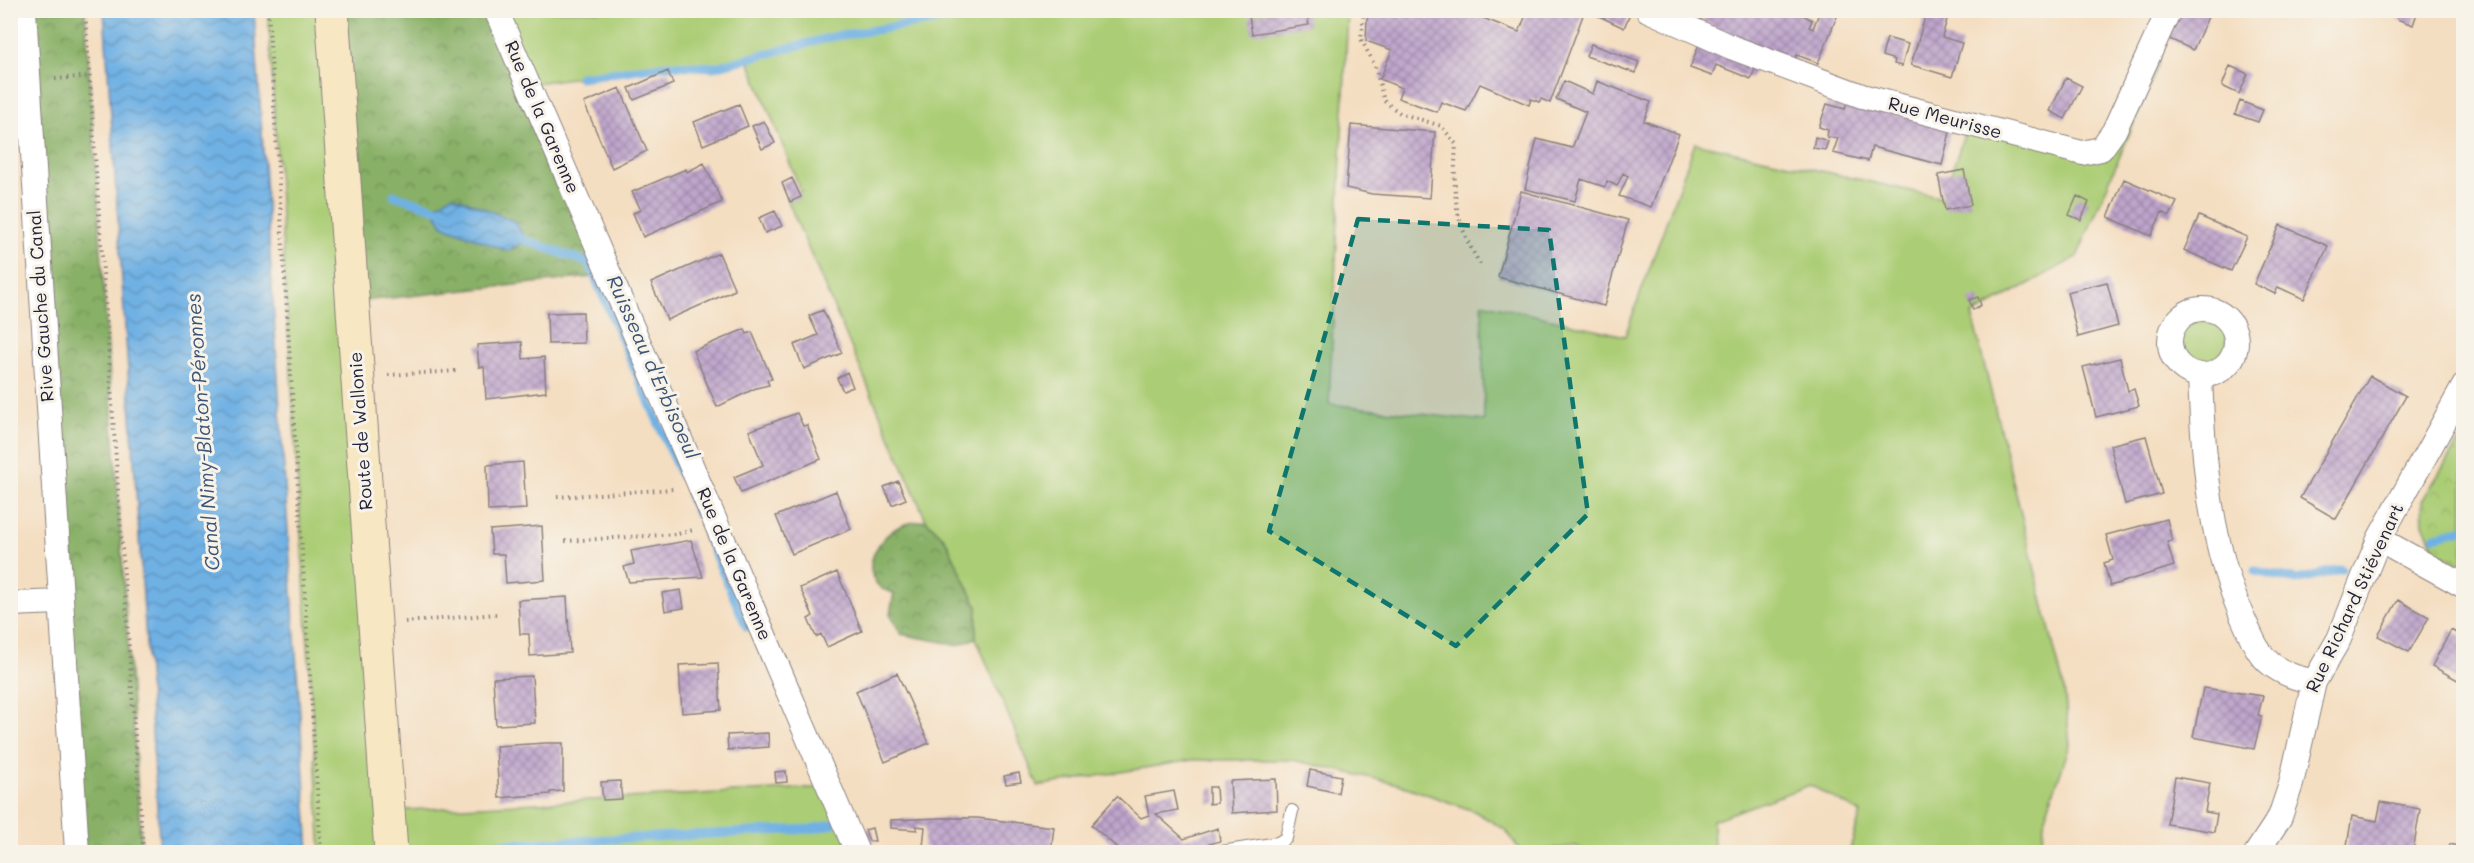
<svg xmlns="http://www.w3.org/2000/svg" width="2474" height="863" viewBox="0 0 2474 863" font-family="Mali,sans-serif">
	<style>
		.grass { fill: #abcd75; stroke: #667858; stroke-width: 1.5 }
		.forest { fill: url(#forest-crowns); stroke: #556950; stroke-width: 1.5 }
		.park { fill: url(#park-crowns); stroke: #667858; stroke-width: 1.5 }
		.water { fill: url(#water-waves); stroke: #486a90; stroke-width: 1.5 }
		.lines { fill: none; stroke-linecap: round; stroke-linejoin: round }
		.stream { stroke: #6fb1e4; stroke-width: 9 }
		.building { fill: url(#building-cross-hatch) }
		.lane-casing { stroke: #8b807e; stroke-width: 14 }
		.street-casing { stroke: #8b807e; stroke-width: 26 }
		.secondary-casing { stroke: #8b807e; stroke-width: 35 }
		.path { stroke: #8b807e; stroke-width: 4; stroke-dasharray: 1.5 4.5; stroke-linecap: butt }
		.lane { stroke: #fff; stroke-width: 12 }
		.street { stroke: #fff; stroke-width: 24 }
		.secondary { stroke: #f7e8c3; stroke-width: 33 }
		.marked { fill: #0f766e; fill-opacity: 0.2; stroke: #0f766e; stroke-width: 4.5; stroke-dasharray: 12 8; stroke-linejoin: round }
		.labels { text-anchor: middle; stroke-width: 6; stroke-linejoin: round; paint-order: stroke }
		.street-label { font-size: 18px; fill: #22223b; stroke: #f7f3e8 }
		.water-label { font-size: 20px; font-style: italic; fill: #3d5476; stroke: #f7f3e8 }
	</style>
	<defs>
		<pattern id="forest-crowns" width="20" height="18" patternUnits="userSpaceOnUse" patternTransform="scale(1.5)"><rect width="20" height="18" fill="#88b066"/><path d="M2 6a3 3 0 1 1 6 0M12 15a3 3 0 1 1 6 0" fill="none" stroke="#6f8f55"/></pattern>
		<pattern id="park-crowns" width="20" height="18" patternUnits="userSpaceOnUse" patternTransform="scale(1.5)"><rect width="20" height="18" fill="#abcd75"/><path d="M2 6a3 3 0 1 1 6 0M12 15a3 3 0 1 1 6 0" fill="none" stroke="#93b066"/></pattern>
		<pattern id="water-waves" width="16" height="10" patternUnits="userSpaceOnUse" patternTransform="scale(1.5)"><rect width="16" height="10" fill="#6fb1e4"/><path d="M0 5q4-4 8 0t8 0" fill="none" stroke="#5b90ba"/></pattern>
		<pattern id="building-cross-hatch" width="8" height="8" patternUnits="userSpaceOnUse" patternTransform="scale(1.5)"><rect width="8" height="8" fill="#bfa5cc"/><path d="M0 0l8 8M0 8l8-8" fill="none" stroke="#9b86a7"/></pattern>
	</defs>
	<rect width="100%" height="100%" fill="#f7f3e8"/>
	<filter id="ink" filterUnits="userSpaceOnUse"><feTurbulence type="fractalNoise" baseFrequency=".0167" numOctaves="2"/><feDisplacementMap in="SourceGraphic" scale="12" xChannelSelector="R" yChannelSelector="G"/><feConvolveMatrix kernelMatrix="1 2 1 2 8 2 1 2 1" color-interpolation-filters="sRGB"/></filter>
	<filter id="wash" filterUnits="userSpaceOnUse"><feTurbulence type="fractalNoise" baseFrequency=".008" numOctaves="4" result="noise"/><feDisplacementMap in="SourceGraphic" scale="24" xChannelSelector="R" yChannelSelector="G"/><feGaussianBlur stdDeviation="1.35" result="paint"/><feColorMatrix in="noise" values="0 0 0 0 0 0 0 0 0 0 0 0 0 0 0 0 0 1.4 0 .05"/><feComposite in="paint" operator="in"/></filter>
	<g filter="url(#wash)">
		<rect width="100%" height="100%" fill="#f4dec1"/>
		<path class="grass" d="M 268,11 L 332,11 L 388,811 L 829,787 L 857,852 L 321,852 Z
			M 496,11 L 1348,11 L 1329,404 L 1484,421 L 1482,303 L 1625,336 L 1695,143 L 1943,198 L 1967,125 L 2101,149 L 2164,36 L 2157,69 L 2077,257 L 1972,315 L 2064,688 L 2070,745 L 2045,817 L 2040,852 L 1849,852 L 1861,813 L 1810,785 L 1713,820 L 1714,852 L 1587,852 L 1576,846 L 1521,852 L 1506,830 L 1474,811 L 1398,784 L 1293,760 L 1192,760 L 1038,786 L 976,638 L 977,606 L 945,539 L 926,520 L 786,197 L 801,191 L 748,59 L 714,67 L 668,65 L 528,84 Z
			M2177 342a25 25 0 1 1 50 0a25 25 0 1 1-50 0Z"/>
		<path class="forest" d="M 24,11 L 85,11 L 142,852 L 77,852 Z
			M 341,11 L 496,11 L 610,275 L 352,302 Z
			M 926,520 L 945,539 L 977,606 L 976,638 L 958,645 L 901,634 L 890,614 L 894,593 C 891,592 885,591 881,588 C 857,568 881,533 903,525 C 910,522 919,522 926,520 Z"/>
		<path class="park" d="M 2463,435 L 2463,566 L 2435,550 L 2423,524 L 2422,501 Z"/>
		<path class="water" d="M 104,11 L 254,11 L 309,852 L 160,852 Z
			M 452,195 L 514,221 L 527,241 L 507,251 L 444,226 L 433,208 Z"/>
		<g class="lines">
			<path class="stream" d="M 580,77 L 668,65 L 714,67 L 836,36 L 1001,10
				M 394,195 L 443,211
				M 516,237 L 589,263 L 681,475
				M 690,496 L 698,514
				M 706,534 L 747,627
				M 2435,536 L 2464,529
				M 2255,571 L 2297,580 L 2341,569
				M 492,845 L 811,829 L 833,824"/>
		</g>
		<g id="blocks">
			<path class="building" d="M 1281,10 L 1306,10 L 1309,25 L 1252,34 L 1249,16 Z
				M 1371,10 L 1459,10 L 1458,13 L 1473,19 L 1475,15 L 1519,32 L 1528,10 L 1585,10 L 1550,103 L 1541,99 L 1539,102 L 1531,99 L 1529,105 L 1480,84 L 1466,111 L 1441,102 L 1437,112 L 1398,98 L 1402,88 L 1380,79 L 1392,50 L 1366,41 L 1367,19 Z
				M 1586,10 L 1630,10 L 1631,11 L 1624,28 Z
				M 1705,10 L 1795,10 L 1812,20 L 1809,27 L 1813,29 L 1820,10 L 1838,14 L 1818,63 L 1797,55 L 1793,62 L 1733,37 L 1701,20 Z
				M 1927,10 L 1948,16 L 1942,37 L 1962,43 L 1952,77 L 1911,65 Z
				M 2175,10 L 2211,10 L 2193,50 L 2163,36 Z
				M 2400,10 L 2418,10 L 2413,25 L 2397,19 Z
				M 1887,38 L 1908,44 L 1902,66 L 1894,64 L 1895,60 L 1882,56 Z
				M 1591,44 L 1639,62 L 1635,73 L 1586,56 Z
				M 1699,44 L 1756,66 L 1751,79 L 1716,65 L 1712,76 L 1690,68 Z
				M 2230,66 L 2248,74 L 2239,94 L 2222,86 Z
				M 668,71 L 673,84 L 634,100 L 629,88 Z
				M 2066,78 L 2082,86 L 2065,119 L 2050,111 Z
				M 1564,81 L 1593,94 L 1597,81 L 1651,102 L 1644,121 L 1679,134 L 1651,207 L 1619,196 L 1628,176 L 1623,173 L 1617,186 L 1607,181 L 1605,187 L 1581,179 L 1575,201 L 1525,189 L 1537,139 L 1572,148 L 1586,112 L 1556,99 Z
				M 620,88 L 647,151 L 612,168 L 584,103 Z
				M 1847,101 L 1951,128 L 1942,165 L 1872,147 L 1868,161 L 1833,153 L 1838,138 L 1827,137 L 1828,130 L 1819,127 L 1827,104 L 1845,109 Z
				M 2240,101 L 2263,110 L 2258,122 L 2235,114 Z
				M 739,104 L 748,126 L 703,145 L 694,122 Z
				M 764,121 L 775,143 L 762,149 L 752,126 Z
				M 1351,125 L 1435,132 L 1430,198 L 1372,194 L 1346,188 Z
				M 1815,137 L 1828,141 L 1825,150 L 1813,148 Z
				M 704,163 L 722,202 L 643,237 L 633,213 L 641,210 L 632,192 L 686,169 L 687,172 Z
				M 1964,170 L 1971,205 L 1945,210 L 1938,175 Z
				M 792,178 L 801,197 L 790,202 L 782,183 Z
				M 2124,179 L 2177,202 L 2170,216 L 2162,212 L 2151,236 L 2108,217 Z
				M 1521,191 L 1628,220 L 1604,306 L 1498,277 Z
				M 2077,196 L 2089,202 L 2081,220 L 2069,215 Z
				M 775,211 L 782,226 L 765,233 L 759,218 Z
				M 2199,216 L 2247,237 L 2231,271 L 2184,250 Z
				M 2280,225 L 2328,246 L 2304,299 L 2278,287 L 2275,294 L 2254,284 Z
				M 719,253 L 735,290 L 667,320 L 651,283 Z
				M 2107,282 L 2118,326 L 2078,337 L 2067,292 Z
				M 1978,297 L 1981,305 L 1973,310 L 1969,300 Z
				M 823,310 L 842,353 L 804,369 L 794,345 L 818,335 L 809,316 Z
				M 583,312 L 584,343 L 548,344 L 547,313 Z
				M 745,329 L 747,334 L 752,332 L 772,379 L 767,380 L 769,385 L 756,388 L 717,407 L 693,351 Z
				M 522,342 L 523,359 L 544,357 L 546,392 L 486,399 L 484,367 L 479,367 L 477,345 Z
				M 2120,358 L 2128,391 L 2134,389 L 2139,406 L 2096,417 L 2083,367 Z
				M 847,372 L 853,387 L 843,391 L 837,378 Z
				M 2370,376 L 2406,396 L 2336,519 L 2300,498 Z
				M 797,413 L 803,426 L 807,425 L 821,459 L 741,493 L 734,477 L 763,465 L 749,431 Z
				M 2146,436 L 2162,494 L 2125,504 L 2110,445 Z
				M 523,462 L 526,509 L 488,511 L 487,465 Z
				M 898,481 L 906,499 L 892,505 L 884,487 Z
				M 836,491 L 851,529 L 792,554 L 776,516 Z
				M 2167,519 L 2172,541 L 2167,542 L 2174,566 L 2110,586 L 2104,563 L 2113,560 L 2106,535 Z
				M 542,526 L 545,580 L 506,583 L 504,554 L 492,554 L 490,530 Z
				M 691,540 L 703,577 L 629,582 L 624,567 L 634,564 L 631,551 Z
				M 837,572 L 862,631 L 827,647 L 821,634 L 816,637 L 808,619 L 813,616 L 800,588 Z
				M 681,590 L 684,608 L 665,611 L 662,593 Z
				M 567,597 L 570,653 L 530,656 L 529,634 L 520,634 L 518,600 Z
				M 2398,600 L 2429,617 L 2409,652 L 2378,636 Z
				M 2451,630 L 2463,637 L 2463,683 L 2432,666 Z
				M 718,663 L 721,710 L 682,713 L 679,665 Z
				M 897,673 L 929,743 L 885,762 L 856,691 Z
				M 532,676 L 535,723 L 496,725 L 493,678 Z
				M 2203,688 L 2263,696 L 2258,715 L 2262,716 L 2254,749 L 2193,737 Z
				M 768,733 L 769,747 L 728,750 L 727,735 Z
				M 546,743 L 563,743 L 563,791 L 550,792 L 550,794 L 499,798 L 496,746 Z
				M 1310,770 L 1341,776 L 1338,793 L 1307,786 Z
				M 786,771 L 787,782 L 776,783 L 775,772 Z
				M 1019,773 L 1021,782 L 1006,784 L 1004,776 Z
				M 2175,777 L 2210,783 L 2205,812 L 2217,814 L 2214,832 L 2167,824 Z
				M 1276,779 L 1277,810 L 1232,813 L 1230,781 Z
				M 620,781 L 622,799 L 603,800 L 601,782 Z
				M 1209,787 L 1216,787 L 1217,803 L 1209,804 Z
				M 1174,791 L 1178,810 L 1156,814 L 1184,839 L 1218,828 L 1220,841 L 1182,852 L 1122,852 L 1091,825 L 1117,796 L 1141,818 L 1149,815 L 1145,796 Z
				M 2381,802 L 2420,809 L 2413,852 L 2346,851 L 2352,816 L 2377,821 Z
				M 941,818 L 977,818 L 1054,827 L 1051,852 L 938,850 L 923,847 L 925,827 L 916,826 L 917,830 L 891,828 L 891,820 Z
				M 872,828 L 875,841 L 869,841 L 865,830 Z
				M 2450,844 L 2463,847 L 2463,852 L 2448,852 Z"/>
		</g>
	</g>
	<g filter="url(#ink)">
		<use href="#blocks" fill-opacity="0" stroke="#8b807e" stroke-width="1.5"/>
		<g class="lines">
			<defs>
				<path id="lane" d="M 1222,852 L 1278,843 L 1286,838 L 1292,811"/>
				<path id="street" d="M 24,10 L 77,852
					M 496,10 L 857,852
					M 1648,10 L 1731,47 L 1862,96 L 2082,153 L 2101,149 L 2114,131 L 2169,10
					M2170 342a33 33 0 1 1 66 0a33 33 0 1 1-66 0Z
					M 2200,375 C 2203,461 2210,549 2247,627 C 2253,641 2259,655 2272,665 C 2285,675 2298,678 2314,682
					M 2379,539 L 2464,586
					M 10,604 L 60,602
					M 2257,852 L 2280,817 L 2291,784 L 2314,682 L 2339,639 L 2379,539 L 2464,386"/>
				<path id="secondary" d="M 332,10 L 391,852"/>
			</defs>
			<use href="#lane" class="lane-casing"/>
			<use href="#street" class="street-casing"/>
			<use href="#secondary" class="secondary-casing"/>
			<path class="path" d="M 85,10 L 143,852
				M 268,10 L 321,852
				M 1364,10 L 1361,39 L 1375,66 L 1384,101 L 1400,113 L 1441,126 L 1456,144 C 1453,195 1453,219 1480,264
				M 55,79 L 90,76
				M 388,375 L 457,371
				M 557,497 L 673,489
				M 565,541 L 678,534 L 693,530
				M 405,622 L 497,614"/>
			<use href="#lane" class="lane"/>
			<use href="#street" class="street"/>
			<use href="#secondary" class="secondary"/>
		</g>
	</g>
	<path class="marked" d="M 1358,219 L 1549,230 L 1588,514 L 1456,646 L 1269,531 Z"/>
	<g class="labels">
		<g class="street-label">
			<text transform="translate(542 117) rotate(67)" y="6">Rue de la Garenne</text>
			<text transform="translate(1945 118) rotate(15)" y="6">Rue Meurisse</text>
			<text transform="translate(41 306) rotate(-94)" y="6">Rive Gauche du Canal</text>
			<text transform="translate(361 431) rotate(-94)" y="6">Route de Wallonie</text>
			<text transform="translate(734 564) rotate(67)" y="6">Rue de la Garenne</text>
			<text transform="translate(2355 598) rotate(-65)" y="6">Rue Richard Stiévenart</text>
		</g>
		<g class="water-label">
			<text transform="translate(653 367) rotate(66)" y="7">Ruisseau d'Erbisoeul</text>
			<text transform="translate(203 432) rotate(-94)" y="7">Canal Nimy-Blaton-Péronnes</text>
		</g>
	</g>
	<rect width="2474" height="863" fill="none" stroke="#f7f3e8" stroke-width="36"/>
</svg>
